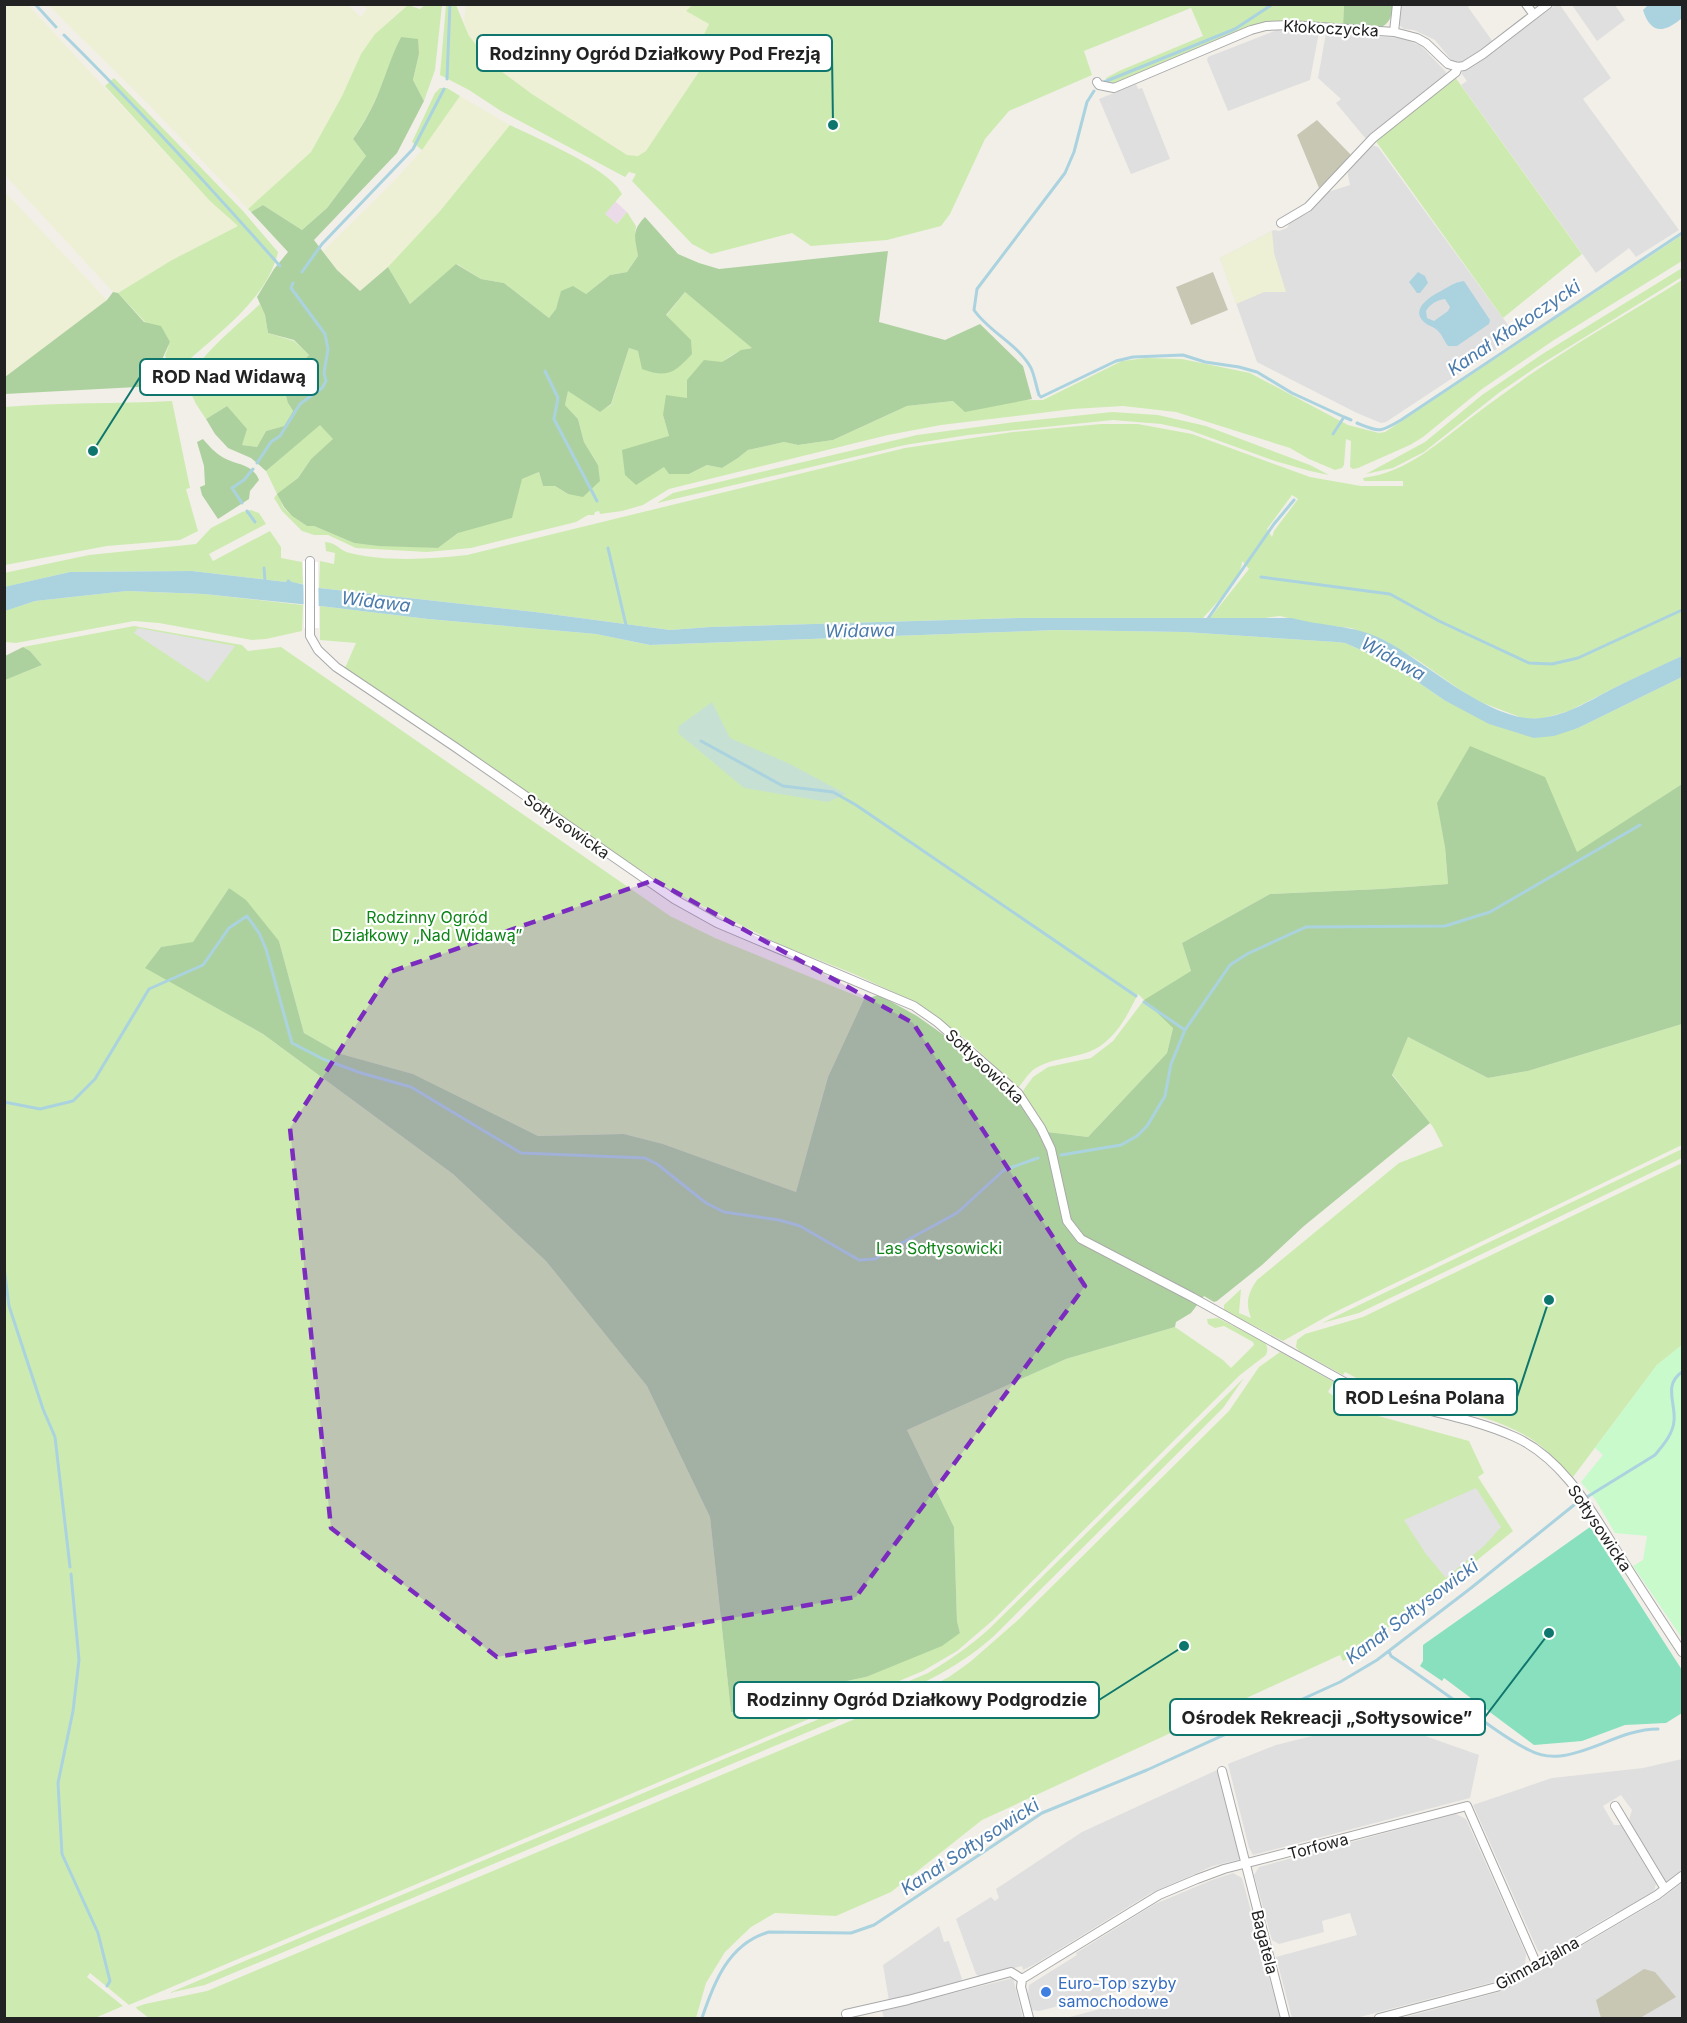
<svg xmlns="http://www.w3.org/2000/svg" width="1687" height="2023" viewBox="0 0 1687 2023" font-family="Inter,sans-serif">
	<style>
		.residential { fill: #e0dfdf }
		.industrial { fill: #ebdbe8 }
		.construction { fill: #c7c7b4 }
		.farmland { fill: #eef0d5 }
		.grass { fill: #cdebb0; fill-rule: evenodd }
		.forest { fill: #add19e }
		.wetland { fill: #c6e0d4 }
		.park { fill: #c8facc }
		.pitch { fill: #88e0be }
		.parking { fill: #e2e2e2 }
		.water { fill: #aad3df; fill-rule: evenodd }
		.pier { fill: #fff }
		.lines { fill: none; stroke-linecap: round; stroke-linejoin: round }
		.stream { stroke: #aad3df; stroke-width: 3 }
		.minor-casing { stroke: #a9a9a9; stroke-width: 10 }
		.minor { stroke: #fff; stroke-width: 8 }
		.marked { fill: #7b2cbf; fill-opacity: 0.2; stroke: #7b2cbf; stroke-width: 4.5; stroke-dasharray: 12 8; stroke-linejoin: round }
		.shop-dot { fill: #3f7fe0; stroke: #fff; stroke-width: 2 }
		.labels { text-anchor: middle; stroke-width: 4.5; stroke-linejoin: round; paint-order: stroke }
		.street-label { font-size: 16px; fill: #222; stroke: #fff }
		.park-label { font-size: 16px; fill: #0c8416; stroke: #fff }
		.shop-label { font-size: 16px; fill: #366cbe; stroke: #fff; text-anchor: start }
		.water-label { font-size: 18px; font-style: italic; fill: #4a7aab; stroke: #fff }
		.leader { fill: none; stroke: #0f766e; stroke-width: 2 }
		.callout-dot { fill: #0f766e; stroke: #fff; stroke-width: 2 }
		.callout { fill: #fff; stroke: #0f766e; stroke-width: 2 }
		.callout-label { font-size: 18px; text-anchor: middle; font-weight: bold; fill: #222 }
	</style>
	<rect width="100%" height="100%" fill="#f2efe9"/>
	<path class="residential" d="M 1400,5 L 1471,5 L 1468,7 L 1493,42 L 1463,63 L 1453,62 L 1435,40 L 1414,30 L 1404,29 L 1398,24 Z
		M 1556,5 L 1560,5 L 1611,78 L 1583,99 L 1679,230 L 1636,257 L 1629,248 L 1596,273 L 1461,85 L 1467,81 L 1461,73 Z
		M 1572,5 L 1615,5 L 1625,20 L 1597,41 Z
		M 1277,30 L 1319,32 L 1310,80 L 1228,111 L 1207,60 L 1208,57 Z
		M 1326,33 L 1335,37 L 1342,34 L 1402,38 L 1421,46 L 1446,72 L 1445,77 L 1366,139 L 1336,103 L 1341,99 L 1318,78 Z
		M 1136,84 L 1138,89 L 1142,88 L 1170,159 L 1131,174 L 1099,99 Z
		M 1371,145 L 1378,147 L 1516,336 L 1386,422 L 1381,423 L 1357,413 L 1257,362 L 1220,258 L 1274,230 L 1279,231 L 1287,228 L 1290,222 L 1309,213 L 1328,192 L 1350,185 L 1347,170 Z
		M 1385,1723 L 1414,1732 L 1479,1755 L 1470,1798 L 1253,1855 L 1249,1848 L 1228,1764 L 1276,1745 L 1304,1738 L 1357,1726 Z
		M 1682,1759 L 1682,1870 L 1666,1882 L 1629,1820 L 1632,1810 L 1621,1795 L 1603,1806 L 1614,1825 L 1621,1825 L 1656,1884 L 1654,1891 L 1616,1915 L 1615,1913 L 1546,1954 L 1538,1951 L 1473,1805 L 1552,1778 L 1643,1768 Z
		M 1217,1770 L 1241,1859 L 1213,1866 L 1151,1893 L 1037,1963 L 1023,1970 L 1022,1966 L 980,1977 L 976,1974 L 956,1919 L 991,1897 L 995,1901 L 999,1898 L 996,1889 L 1082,1832 Z
		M 1456,1814 L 1466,1819 L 1526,1954 L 1525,1964 L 1522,1968 L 1505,1979 L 1356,2018 L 1292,2018 L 1276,1957 L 1357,1935 L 1350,1913 L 1322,1921 L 1324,1932 L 1279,1944 L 1272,1940 L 1254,1875 L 1259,1867 Z
		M 1233,1873 L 1242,1878 L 1280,2018 L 1066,2018 L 1119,2004 L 1120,2007 L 1152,1999 L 1150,1983 L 1039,2011 L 1032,2010 L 1028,1995 L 1029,1985 L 1077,1955 L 1076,1953 L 1155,1904 L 1212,1880 Z
		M 1682,1883 L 1682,2018 L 1402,2018 L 1506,1990 L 1661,1899 Z
		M 939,1926 L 944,1942 L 949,1941 L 962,1979 L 959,1983 L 889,2001 L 883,1965 Z
		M 1013,1978 L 1023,2018 L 884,2018 L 882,2011 Z"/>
	<path class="industrial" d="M 615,201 L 627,212 L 617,224 L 604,214 Z"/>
	<path class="construction" d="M 1317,120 L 1352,156 L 1319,188 L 1297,135 Z
		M 1213,272 L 1228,310 L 1191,325 L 1176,287 Z
		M 1644,1969 L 1655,1972 L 1676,1997 L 1640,2018 L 1601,2018 L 1596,2000 Z"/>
	<path class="farmland" d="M 347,4 L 361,17 L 367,9 L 363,5 L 408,5 L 389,21 L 361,54 L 342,96 L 311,152 L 248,209 L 149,105 L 48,5 Z
		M 5,5 L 28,5 L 210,201 L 238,226 L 172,260 L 118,293 L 113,292 L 5,175 Z
		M 466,5 L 692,5 L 687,11 L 710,24 L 712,51 L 646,152 L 638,156 L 627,155 L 532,94 L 493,65 L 469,36 L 464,21 Z
		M 460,96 L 510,125 L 440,211 L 388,267 L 360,291 L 337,270 L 323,251 L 392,183 L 422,150 Z
		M 4,191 L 107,300 L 5,377 L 4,377 Z
		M 1272,231 L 1274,253 L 1286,292 L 1264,292 L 1236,304 L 1220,258 Z"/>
	<path class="grass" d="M 408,5 L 420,9 L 425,5 L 442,5 L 435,70 L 424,101 L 413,80 L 419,54 L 401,37 C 392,55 387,74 379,92 C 372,108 363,124 353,139 L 366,156 L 327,208 L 302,230 L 263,205 L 251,212 L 248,209 L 311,152 L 342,96 L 361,54 L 375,34 Z
		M 446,5 L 456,5 L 469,36 L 493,65 L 532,94 L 627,155 L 638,156 L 646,151 L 712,52 L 701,41 L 709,24 L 686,11 L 692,5 L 1344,5 L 1343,25 C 1311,21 1283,18 1252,26 L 1115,84 L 1108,84 L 1106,78 L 1119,71 L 1203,36 L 1191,8 L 1084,51 L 1092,75 L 1009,111 L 985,139 L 950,214 L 941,226 L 887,240 L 811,246 L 792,233 L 711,254 L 692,244 L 632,181 L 636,174 L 629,172 L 625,177 L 501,111 L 469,90 L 440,75 Z
		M 1455,77 L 1582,254 L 1503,318 L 1375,140 Z
		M 114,78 L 243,211 L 278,252 C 267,300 217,334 182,366 L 173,367 L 165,356 L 170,342 L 145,322 L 118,293 L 172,260 L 238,226 L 210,201 L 105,86 Z
		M 440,88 L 447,88 L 460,96 L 422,150 L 412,142 L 435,93 Z
		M 510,125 C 536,138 611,169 622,194 L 605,214 L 617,224 L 627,212 L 636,226 L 635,233 L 638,256 L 627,272 L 610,275 L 586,294 L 562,291 L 556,310 L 549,318 L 504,283 L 481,279 L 457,264 L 410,304 L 388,267 L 440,211 Z
		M 1682,235 L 1682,261 L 1554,340 L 1482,389 L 1423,437 L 1410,445 L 1358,468 L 1353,469 L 1350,467 L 1351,441 L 1346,439 L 1344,465 L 1342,468 L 1335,470 L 1309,459 L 1290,448 L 1176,412 L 1123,406 L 1073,409 L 941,425 L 888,435 L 669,489 L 643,505 L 622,511 L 600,514 L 599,511 L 595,512 L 594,515 L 588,515 L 576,522 L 471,548 L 427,552 L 356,548 L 328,535 L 314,535 L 302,531 L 282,511 L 274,498 L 277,494 L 266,471 L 320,424 L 334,439 L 311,459 L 298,478 L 278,494 L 283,507 L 292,516 L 307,526 L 314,526 L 354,543 L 438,548 L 458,533 L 522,479 L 539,472 L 543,486 L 555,486 L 568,494 L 598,465 L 584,442 L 578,419 L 565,405 L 568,390 L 600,411 L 611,405 L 629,348 L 638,351 L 685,292 L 753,348 C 722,351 709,381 687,399 C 680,405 671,409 663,415 L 669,436 L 664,467 L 689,474 L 707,465 L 722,468 L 738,458 L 748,450 L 784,442 L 798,445 L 833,440 L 907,406 L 953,401 L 1043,400 L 1122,361 L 1146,358 L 1182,359 L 1250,373 L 1348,425 L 1379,433 L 1385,432 Z
		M 1682,268 L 1682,277 L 1535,368 L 1500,392 L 1424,452 L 1393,468 L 1366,474 L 1425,442 L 1482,395 L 1544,353 Z
		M 1682,280 L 1682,656 L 1618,686 L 1569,711 L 1544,718 L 1525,719 L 1483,703 L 1469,696 L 1419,661 L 1384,640 L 1351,628 L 1312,624 L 1280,616 L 1265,618 L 1210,618 L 1249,569 L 1242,561 C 1243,576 1214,606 1203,618 L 1020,618 L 710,627 L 670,630 L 535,612 L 319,588 L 320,561 L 334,564 L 335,553 L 326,551 L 325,542 C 336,542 340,551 350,553 C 386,562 430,559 467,555 L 905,448 L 1013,432 L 1101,424 L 1138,424 L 1192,434 L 1310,477 L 1361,486 L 1403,486 L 1403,481 L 1364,481 L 1363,478 C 1409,472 1440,441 1476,414 C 1493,401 1510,389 1528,376 C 1577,342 1631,312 1682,280 ZM 1292,495 L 1298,499 L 1274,531 L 1272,537 L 1267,529 Z
		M 260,304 L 265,315 L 268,333 L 294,341 L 309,355 L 293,372 L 288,403 L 293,411 L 284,426 L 266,431 L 257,447 L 242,445 L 227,406 L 206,419 L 196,404 L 187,385 C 197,356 238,325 260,304 Z
		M 172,401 L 190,488 L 186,489 L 198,531 L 180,540 L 107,546 L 5,565 L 5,407 C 60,402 116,404 172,401 Z
		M 1112,412 L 1158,415 L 1206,426 L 1310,465 L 1329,475 L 1310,471 L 1275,461 L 1189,430 L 1161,424 L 1113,420 L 968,435 L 905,445 L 657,503 L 673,493 L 917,435 L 1015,422 Z
		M 251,510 L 259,513 L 266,524 L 209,554 L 213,561 L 270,531 L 281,547 L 281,558 L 302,562 L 303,584 L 192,571 L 70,572 L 5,587 L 4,573 L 89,555 L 196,544 L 211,528 L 242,512 Z
		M 127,591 L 204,594 L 303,605 L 302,631 L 266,639 L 252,640 L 159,623 L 134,621 L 16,643 L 5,642 L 4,611 L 35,601 Z
		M 320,606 L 428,619 L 596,634 L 650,645 L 1056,630 L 1184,632 L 1336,642 L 1345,643 L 1389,662 L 1444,700 L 1534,738 L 1578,728 L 1682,677 L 1682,784 L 1577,853 L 1544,777 L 1445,847 L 1448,884 L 1380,889 L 1270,894 L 1182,943 L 1191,971 L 1173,1028 L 1167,1053 L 1088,1137 L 1047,1132 L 1022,1092 L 1033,1077 L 1048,1067 L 1091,1058 L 1113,1041 L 1144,1000 L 1138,994 C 1129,1012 1120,1031 1103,1044 C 1083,1060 1054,1055 1033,1070 C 1028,1074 1023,1082 1018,1088 L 968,1041 L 917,1003 L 854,974 L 779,944 L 678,894 L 590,837 L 345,668 L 356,643 L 320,640 Z
		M 134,626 L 242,645 L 248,651 L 281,647 L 670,916 L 715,938 L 864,999 L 828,1077 L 796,1192 L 663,1144 L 624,1134 L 538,1136 L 413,1074 L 341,1054 L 304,1033 L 279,941 L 229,888 L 193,943 L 161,947 L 146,968 L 263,1034 L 453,1174 L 546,1261 L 647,1386 L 710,1517 L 731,1712 L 759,1710 L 823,1686 L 866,1677 L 960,1633 L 957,1621 L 954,1527 L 907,1430 L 1066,1359 L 1175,1327 L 1223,1360 L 1231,1368 L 1254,1345 L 1253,1342 L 1224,1326 L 1215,1328 L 1208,1324 L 1207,1319 L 1218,1318 L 1264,1342 C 1268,1346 1268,1350 1266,1355 L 1240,1375 L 992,1621 L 957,1651 L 923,1671 L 129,2005 L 90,1973 L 87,1977 L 123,2006 L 95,2018 L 5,2018 L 4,680 L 42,665 L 30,651 L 23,647 Z
		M 1682,1024 L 1682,1145 L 1331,1314 L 1283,1341 L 1224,1310 L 1224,1305 L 1241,1289 L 1239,1313 L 1251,1318 C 1245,1303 1248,1293 1257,1280 L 1399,1163 L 1443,1146 L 1433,1127 L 1392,1074 L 1408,1037 L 1488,1078 L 1528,1071 Z
		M 1682,1149 L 1682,1158 L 1359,1313 L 1322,1323 Z
		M 1682,1163 L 1682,1345 L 1657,1365 L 1573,1477 C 1559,1463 1545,1447 1528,1437 C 1486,1412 1437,1408 1391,1394 C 1375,1388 1360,1380 1345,1372 L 1343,1375 L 1299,1351 L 1296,1347 L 1297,1340 L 1305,1334 L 1363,1317 Z
		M 1280,1352 L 1334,1382 L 1328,1392 L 1353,1409 L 1469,1441 L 1484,1473 L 1478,1477 L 1513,1531 L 1427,1601 L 1367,1642 L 1369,1649 L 1343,1661 L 1340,1655 L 982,1820 L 891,1892 L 836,1916 L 775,1913 L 751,1927 L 725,1952 L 706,1983 L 696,2018 L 149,2018 L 137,2009 L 136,2007 L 145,2004 L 207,1991 L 919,1692 L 949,1677 L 970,1662 L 1018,1620 L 1229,1411 L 1259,1367 Z
		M 1244,1378 L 1223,1408 L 994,1636 C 952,1673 913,1688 863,1709 L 205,1985 L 169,1993 L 928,1673 C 950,1660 970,1646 989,1629 Z"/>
	<path class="forest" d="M 1344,5 L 1393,5 C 1392,15 1391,21 1382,27 L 1343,25 Z
		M 401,37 L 418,39 L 419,54 L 413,80 L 424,101 L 397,153 L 314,240 L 337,270 L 360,291 L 388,267 L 410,304 L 456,264 L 481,279 L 504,283 L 549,318 L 556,309 L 561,291 L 573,286 L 586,294 L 610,275 L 627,272 L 638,256 C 635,238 631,231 645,217 L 678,254 L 699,263 L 719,269 L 888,251 L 879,322 L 945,340 L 980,324 L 1023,366 L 1032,399 L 965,412 L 953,401 L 907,406 L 833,440 L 798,445 L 784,442 L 748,450 L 738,458 L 722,468 L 707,465 L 689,474 L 669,474 L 664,467 L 636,485 L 625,475 L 622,450 L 669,436 L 663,415 L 666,395 L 687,398 L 687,380 L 704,360 L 722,362 L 741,350 L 752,348 L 685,292 L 666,315 L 691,340 L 692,354 C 675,372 668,379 642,369 L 638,351 L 629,348 L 611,404 L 600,412 L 568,391 L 565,405 L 578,419 L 584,442 L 598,465 L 600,481 L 583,497 L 568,494 L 555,486 L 543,486 L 539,472 L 522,479 L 512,518 L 458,533 L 438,548 L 379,546 L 354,543 L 314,526 L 307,526 L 292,516 L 284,507 L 277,494 L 298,478 L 311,459 L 333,439 L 320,425 L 266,471 L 251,458 L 228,448 L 215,434 L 206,419 L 227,406 L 247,429 L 242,445 L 257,447 L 266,431 L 284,426 L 293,411 L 288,403 L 284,388 L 293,372 L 309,355 L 294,340 L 268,333 L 265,315 L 257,297 L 274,269 L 288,252 L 251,212 L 263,205 L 302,230 L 327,208 L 366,156 L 353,139 C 364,123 373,107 380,89 C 387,72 392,54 401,37 Z
		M 113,292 L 118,293 L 144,322 L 161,326 L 170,342 L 154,377 L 156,386 L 5,394 L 5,377 L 107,300 Z
		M 203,439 C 209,446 216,454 224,458 C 237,465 253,464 259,480 L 250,491 L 249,499 L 218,519 L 202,495 L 200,487 L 205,485 L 204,466 L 197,442 Z
		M 23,647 L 30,651 L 42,665 L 5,680 L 5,656 Z
		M 1470,746 L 1545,777 L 1577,852 L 1682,784 L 1682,1024 L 1528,1071 L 1488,1078 L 1408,1037 L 1392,1075 L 1430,1123 L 1304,1226 L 1262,1265 L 1217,1301 L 1214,1302 L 1204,1296 L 1191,1313 L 1176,1322 L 1175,1327 L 1066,1359 L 907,1430 L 954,1527 L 957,1621 L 960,1633 L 942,1646 L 866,1677 L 823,1686 L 759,1710 L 731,1712 L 710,1517 L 647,1386 L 546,1261 L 453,1174 L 263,1034 L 145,968 L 161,947 L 193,942 L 229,888 L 246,900 L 279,941 L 304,1033 L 341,1054 L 413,1074 L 538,1136 L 624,1134 L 663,1144 L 796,1192 L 828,1077 L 864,999 L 879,995 L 917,1016 L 965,1050 L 1016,1095 L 1039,1131 L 1088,1137 L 1167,1053 L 1173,1028 L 1144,1000 L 1191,971 L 1182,943 L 1270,894 L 1380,889 L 1448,884 L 1445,847 L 1437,803 Z"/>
	<path class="wetland" d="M 712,702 L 730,738 L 788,763 L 846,794 L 828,802 L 744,788 L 678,733 L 679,726 Z"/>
	<path class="park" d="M 1682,1345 L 1682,1638 L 1633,1566 L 1643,1560 L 1647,1536 L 1615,1533 L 1595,1499 L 1581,1482 L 1603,1455 L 1595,1448 L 1657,1365 Z"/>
	<path class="pitch" d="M 1590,1527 L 1682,1670 L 1682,1713 L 1666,1723 L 1625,1725 L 1582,1741 L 1534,1745 L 1444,1678 L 1442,1681 L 1420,1666 L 1423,1661 L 1423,1645 Z"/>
	<path class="parking" d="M 138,628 L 235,646 L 208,682 L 134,633 Z
		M 1476,1488 L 1501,1527 L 1485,1545 L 1446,1578 L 1426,1554 L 1404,1520 Z"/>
	<path class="water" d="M 1649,4 L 1682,5 L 1682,18 C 1664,33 1651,35 1643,10 Z
		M 1418,272 L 1425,276 L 1428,283 L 1420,293 L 1417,293 L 1409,282 Z
		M 1464,281 L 1490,320 L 1489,324 L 1457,346 L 1448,346 C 1444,341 1442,334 1437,330 C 1433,326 1428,326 1424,322 C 1411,310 1427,299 1437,293 C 1446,289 1453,282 1464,281 ZM 1445,299 L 1450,307 L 1448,311 L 1434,321 L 1427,318 L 1426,311 C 1430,304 1437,300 1445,299 Z
		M 192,571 L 286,582 L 288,579 L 292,582 L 319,588 L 535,612 L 670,630 L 710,627 L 1020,618 L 1292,618 C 1324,627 1352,624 1384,640 C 1428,663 1491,724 1541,718 C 1569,715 1592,699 1616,687 C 1638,676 1660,666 1682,656 L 1682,677 L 1578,728 L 1554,736 L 1534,738 L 1489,724 L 1444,700 L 1389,662 L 1345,643 L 1336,642 L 1184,632 L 1056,630 L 650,645 L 596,634 L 428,619 L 320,606 L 204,594 L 127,591 L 35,601 L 5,611 L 4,587 L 70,572 Z"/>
	<path class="pier" d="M 303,561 L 318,562 L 319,628 L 304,628 Z"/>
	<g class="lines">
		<path class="stream" d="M 35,4 L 56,27
			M 64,35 C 139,109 210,187 280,266
			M 447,79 L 450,4
			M 1104,82 L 1235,29 L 1273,4
			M 1094,91 L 1087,102 L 1074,152 L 1065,173 L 977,289 L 974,310 C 989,332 1018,344 1031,368 C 1035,377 1036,386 1039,395 L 1041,397 L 1116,361 L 1133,357 L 1183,355 L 1205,362 L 1239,367 L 1257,372 L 1292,393 L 1344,417
			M 302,272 L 322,244 L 413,149 L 444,89
			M 545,371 L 558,398 L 554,419 L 597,501
			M 1357,423 C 1380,432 1379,433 1401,420 L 1682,233
			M 1333,434 L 1344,417 L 1351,420
			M 257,463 L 271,442 L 280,436 L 300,404 L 322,388 L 326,381 L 324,373 L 328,349 L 325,334 L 291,288 L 293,283
			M 242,503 L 232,488 L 244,480 L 253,469
			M 247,511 L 255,522
			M 608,548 L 626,625
			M 264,568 L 265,581
			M 1261,577 L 1390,594 L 1439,621 L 1529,663 L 1552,664 L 1578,658 L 1682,610
			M 1207,620 L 1274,524 L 1294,500
			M 701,741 L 783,786 L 833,792 L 856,805 L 1136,996
			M 1144,1002 L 1185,1030
			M 4,1102 L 40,1109 L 73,1101 L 95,1079 L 149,989 L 203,965 L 229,928 L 247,916 L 259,933 L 266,949 L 292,1043 L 323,1059 L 361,1073 L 411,1087 L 521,1153 L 645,1158 L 657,1164 L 706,1203 L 724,1212 L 779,1220 L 800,1226 L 859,1260 L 875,1259 L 898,1245 L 957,1213 L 1004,1170 L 1038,1158
			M 1061,1155 L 1121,1145 L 1137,1136 L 1147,1126 L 1165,1096 L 1171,1064 L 1185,1030 L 1230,965 L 1247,954 L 1306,927 L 1445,926 L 1490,912 L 1640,825
			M 4,1267 L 9,1306 L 43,1409 L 55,1437 L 70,1567
			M 71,1574 L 79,1660 L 73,1711 L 58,1783 L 62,1854 L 98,1933 L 110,1981 L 107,1986
			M 1389,1651 L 1391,1656 C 1418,1674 1444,1693 1471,1712 C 1489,1725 1508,1740 1529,1750 C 1538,1755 1550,1757 1560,1756 C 1594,1752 1623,1729 1658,1729
			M 702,2018 C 714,1982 729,1943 769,1932 L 851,1933 L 874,1925 L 1042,1813 L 1147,1770 L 1340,1682 L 1377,1660 L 1471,1588 L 1574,1505 L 1655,1455 C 1663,1445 1673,1434 1674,1421 C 1676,1403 1663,1385 1682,1372"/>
		<defs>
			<path id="minor" d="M 1526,4 L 1534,15
				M 1394,32 L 1397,4
				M 1097,82 L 1099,85 L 1114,88 L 1251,30 L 1266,26 L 1290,25 L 1394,32 L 1417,38 L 1426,43 L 1448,64 L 1458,67 L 1464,66 L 1483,54 L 1548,4
				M 1281,223 L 1308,207 L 1373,138 L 1456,72 L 1458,67
				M 310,561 L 310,636 L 318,650 L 336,667 L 455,747 L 674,899 L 717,923 L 914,1006 L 937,1022 L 1018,1093 L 1041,1128 L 1051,1149 L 1067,1221 L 1081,1239 L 1192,1297 L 1357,1389 C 1408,1410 1465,1414 1515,1437 C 1564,1459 1592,1512 1620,1556 C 1640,1588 1661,1620 1682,1652
				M 1222,1771 L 1285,2018
				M 1615,1806 L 1665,1889
				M 846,2014 L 908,2000 L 1011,1972 L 1022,1979
				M 1029,2018 L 1021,1987 L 1022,1979 L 1159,1895 L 1197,1879 L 1224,1869 L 1467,1806 L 1537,1965
				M 1379,2018 L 1504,1985 L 1657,1895 L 1682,1876"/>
		</defs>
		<use href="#minor" class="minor-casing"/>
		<use href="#minor" class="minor"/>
	</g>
	<path class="marked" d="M 654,880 L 913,1023 L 1085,1286 L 856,1597 L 497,1657 L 331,1528 L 290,1128 L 390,972 Z"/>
	<circle class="shop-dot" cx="1046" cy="1992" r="6"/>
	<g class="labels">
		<g class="street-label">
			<text transform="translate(1331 28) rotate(3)" y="6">Kłokoczycka</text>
			<text transform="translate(567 826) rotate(35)" y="6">Sołtysowicka</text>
			<text transform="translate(985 1066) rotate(43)" y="6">Sołtysowicka</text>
			<text transform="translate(1600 1528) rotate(56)" y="6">Sołtysowicka</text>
			<text transform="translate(1318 1846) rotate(-15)" y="6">Torfowa</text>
			<text transform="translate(1265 1942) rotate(76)" y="6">Bagatela</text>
			<text transform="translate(1537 1963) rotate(-29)" y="6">Gimnazjalna</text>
		</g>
		<g class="park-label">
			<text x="427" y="923">Rodzinny Ogród<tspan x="427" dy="18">Działkowy „Nad Widawą”</tspan></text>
			<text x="939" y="1254">Las Sołtysowicki</text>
		</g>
		<g class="shop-label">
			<text x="1058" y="1989">Euro-Top szyby<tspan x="1058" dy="18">samochodowe</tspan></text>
		</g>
		<g class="water-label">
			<text transform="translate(1514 328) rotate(-34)" y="6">Kanał Kłokoczycki</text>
			<text transform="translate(376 602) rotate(7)" y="6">Widawa</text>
			<text transform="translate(860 631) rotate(-1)" y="6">Widawa</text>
			<text transform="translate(1393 659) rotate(29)" y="6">Widawa</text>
			<text transform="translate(1412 1612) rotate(-37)" y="6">Kanał Sołtysowicki</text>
			<text transform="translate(970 1847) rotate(-33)" y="6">Kanał Sołtysowicki</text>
		</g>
	</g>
	<path class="leader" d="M833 125L832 53M93 451L140 377M1549 1300L1517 1397M1184 1646L1099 1700M1549 1633L1485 1717"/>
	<g class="callout-dot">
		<circle cx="833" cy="125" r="6"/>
		<circle cx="93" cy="451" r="6"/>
		<circle cx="1549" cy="1300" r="6"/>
		<circle cx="1184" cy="1646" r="6"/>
		<circle cx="1549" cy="1633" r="6"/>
	</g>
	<g class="callout">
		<rect x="477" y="35" width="355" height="36" rx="6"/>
		<rect x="140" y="359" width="178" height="36" rx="6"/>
		<rect x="1334" y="1379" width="183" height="36" rx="6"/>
		<rect x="734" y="1682" width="365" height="36" rx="6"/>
		<rect x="1170" y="1699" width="315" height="36" rx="6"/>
	</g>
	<g class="callout-label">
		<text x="655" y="60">Rodzinny Ogród Działkowy Pod Frezją</text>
		<text x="229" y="383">ROD Nad Widawą</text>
		<text x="1425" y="1404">ROD Leśna Polana</text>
		<text x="917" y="1706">Rodzinny Ogród Działkowy Podgrodzie</text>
		<text x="1327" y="1724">Ośrodek Rekreacji „Sołtysowice”</text>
	</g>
	<rect width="1687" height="2023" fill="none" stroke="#222222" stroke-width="12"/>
</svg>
